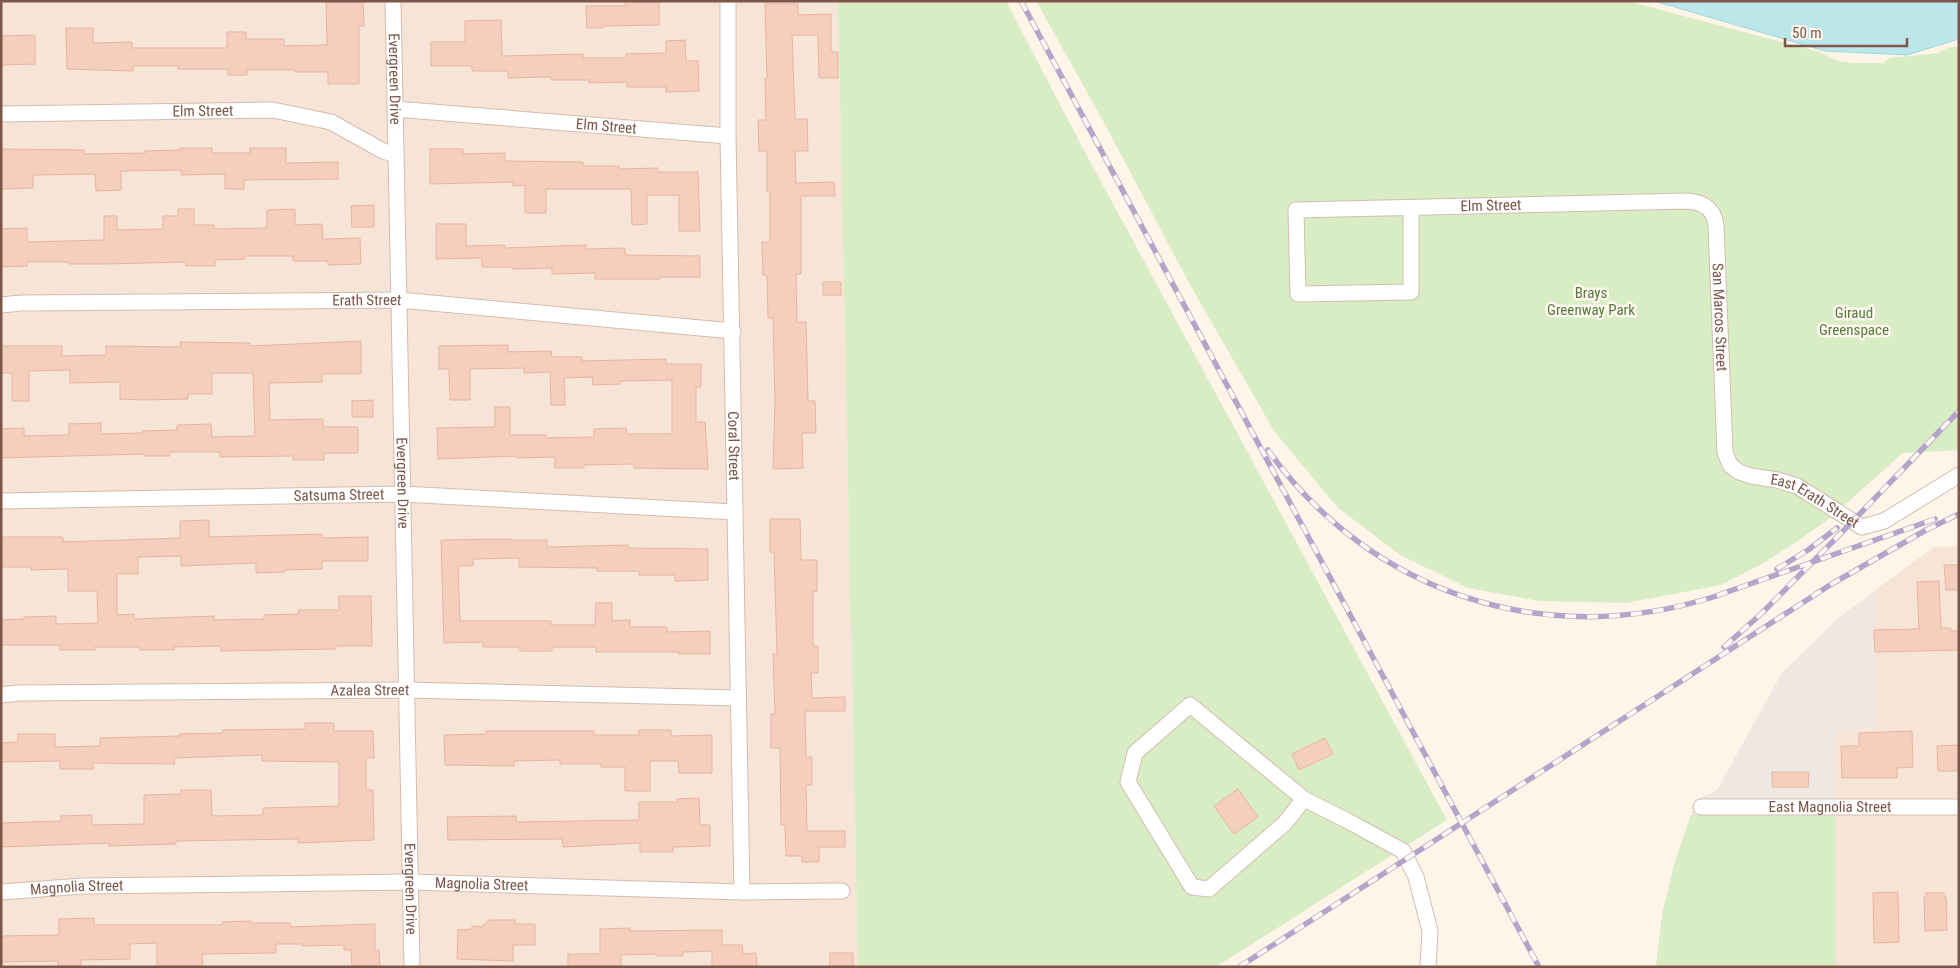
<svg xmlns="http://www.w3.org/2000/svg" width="1960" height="968" viewBox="0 0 1960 968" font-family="'Roboto Condensed',sans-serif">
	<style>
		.residential { fill: #f6e5d6 }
		.industrial { fill: #efe7e2 }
		.green { fill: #d9edc5 }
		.water { fill: #bbe7ea; stroke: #a0d8dc }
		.building { fill: #f5cfbe; stroke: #e9b39d }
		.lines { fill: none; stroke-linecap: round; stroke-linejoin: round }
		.minor-casing { stroke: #d4bcaf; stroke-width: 17 }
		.minor { stroke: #fff; stroke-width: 15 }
		.rail-casing { stroke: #b5a4ca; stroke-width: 5.5 }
		.rail { stroke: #fff8f0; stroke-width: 4; stroke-dasharray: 11; stroke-linecap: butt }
		.labels { text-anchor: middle; stroke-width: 5; stroke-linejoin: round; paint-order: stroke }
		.street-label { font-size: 15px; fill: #7b5649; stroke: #fff8f0 }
		.park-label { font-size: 15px; fill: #567b3d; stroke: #fff8f0 }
	</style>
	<rect width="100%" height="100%" fill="#fef4e8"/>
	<path class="residential" d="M 1,1 L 838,1 L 858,967 L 1,967 Z
		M 1959,546 L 1959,967 L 1836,967 L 1836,730 L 1875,729 L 1874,591 L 1934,547 Z"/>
	<path class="industrial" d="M 1874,591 L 1875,729 L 1836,730 L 1836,967 L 1656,967 L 1662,915 L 1675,861 L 1691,815 L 1699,799 L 1717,790 L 1782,673 L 1837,619 Z"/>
	<path class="green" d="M 838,1 L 1006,1 L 1086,154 L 1447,820 L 1216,967 L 858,967 Z
		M 1036,1 L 1627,1 L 1801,47 L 1820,52 L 1838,61 L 1853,63 L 1883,63 L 1890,58 L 1938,53 L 1947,48 L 1959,46 L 1959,450 L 1903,453 L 1830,518 L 1798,541 L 1762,564 L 1721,585 L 1626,603 L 1539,601 L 1468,588 L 1400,555 L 1337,507 L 1274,431 L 1189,283 L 1102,119 Z
		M 1691,815 L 1836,816 L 1836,967 L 1656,967 L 1662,915 L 1675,861 Z"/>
	<path class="water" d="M 1654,1 L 1959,1 L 1959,39 L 1907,55 L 1825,51 Z"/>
	<path class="building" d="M 326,1 L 363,1 L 364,26 L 359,26 L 359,84 L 328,84 L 328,72 L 295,72 L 295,70 L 247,70 L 247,75 L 228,75 L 228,69 L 178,69 L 178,66 L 133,66 L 133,71 L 67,69 L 66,28 L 93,28 L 93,43 L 132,42 L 132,48 L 227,48 L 227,32 L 246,32 L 246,39 L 284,39 L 284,46 L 327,45 Z
		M 625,1 L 659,1 L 659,25 L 603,26 L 603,28 L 587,28 L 586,6 L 626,6 Z
		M 765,4 L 798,4 L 798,15 L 831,14 L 831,52 L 838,52 L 838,78 L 819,78 L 818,35 L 792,35 L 795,119 L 807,119 L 808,151 L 795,151 L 796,183 L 834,182 L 835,196 L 801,196 L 801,274 L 796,274 L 797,322 L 806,322 L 808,401 L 815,401 L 816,433 L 802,433 L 803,468 L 773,469 L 775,402 L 773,318 L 768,318 L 767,275 L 763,275 L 762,242 L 770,242 L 770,192 L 767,192 L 767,151 L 759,151 L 758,120 L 766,120 L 765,79 L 767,79 Z
		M 501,20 L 502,56 L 583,54 L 583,58 L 626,58 L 626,54 L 666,53 L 666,41 L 685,40 L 686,61 L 698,61 L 699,91 L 666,92 L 666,87 L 627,87 L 627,82 L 589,83 L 589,80 L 551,80 L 551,77 L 508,78 L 508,71 L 472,71 L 472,66 L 431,66 L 431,42 L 465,42 L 465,21 Z
		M 35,35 L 35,64 L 1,65 L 1,36 Z
		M 180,148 L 212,148 L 212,153 L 250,153 L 250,148 L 286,148 L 286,163 L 338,162 L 338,179 L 244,180 L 244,189 L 225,189 L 225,174 L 181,175 L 181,170 L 121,171 L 121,190 L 96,191 L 95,174 L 33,175 L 33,188 L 1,189 L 1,149 L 84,150 L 84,154 L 145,153 L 145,151 L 181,150 Z
		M 430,149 L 463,149 L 463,154 L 505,153 L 505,161 L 583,162 L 583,166 L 619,166 L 619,169 L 658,168 L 658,172 L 698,172 L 700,231 L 679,231 L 679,195 L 647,195 L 647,224 L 632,225 L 631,190 L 629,189 L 546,189 L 546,213 L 525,213 L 525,185 L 513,186 L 513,182 L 430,184 Z
		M 374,205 L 374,227 L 352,227 L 351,206 Z
		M 178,209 L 194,209 L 194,225 L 214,225 L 214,229 L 267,228 L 267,210 L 295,209 L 295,225 L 322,224 L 323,239 L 360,238 L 361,264 L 328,265 L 328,261 L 293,261 L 293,256 L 245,256 L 245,259 L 215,260 L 215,266 L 186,266 L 186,262 L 105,264 L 69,264 L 69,262 L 27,262 L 27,266 L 1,267 L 1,229 L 27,228 L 27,242 L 104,240 L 104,216 L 117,216 L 117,230 L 163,229 L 163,216 L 178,216 Z
		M 436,224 L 466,224 L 466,246 L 505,245 L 505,248 L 586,245 L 586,249 L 625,248 L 625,255 L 700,256 L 700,277 L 660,277 L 660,279 L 595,279 L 595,273 L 552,274 L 552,268 L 512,269 L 512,267 L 482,267 L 482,258 L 436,259 Z
		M 823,282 L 841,282 L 841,295 L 823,295 Z
		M 361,341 L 361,374 L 322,374 L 322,382 L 269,383 L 270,420 L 323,419 L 323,427 L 358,427 L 358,453 L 324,453 L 324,460 L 293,460 L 293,456 L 220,457 L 220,452 L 170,452 L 170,456 L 144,456 L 144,454 L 1,458 L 1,429 L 24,428 L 24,436 L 69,435 L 69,424 L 101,423 L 101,434 L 143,433 L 143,431 L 177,430 L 177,425 L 211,424 L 212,437 L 255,436 L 253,373 L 212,373 L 212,394 L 188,394 L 188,399 L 143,400 L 120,399 L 120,382 L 70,383 L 70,370 L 29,371 L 29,401 L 12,401 L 12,373 L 1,373 L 1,346 L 62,346 L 62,356 L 106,355 L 106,346 L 181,347 L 180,342 L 250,343 L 250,346 Z
		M 508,345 L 508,352 L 551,351 L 552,357 L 582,357 L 582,361 L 666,359 L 666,364 L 701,364 L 701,387 L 696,387 L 696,422 L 705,422 L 708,469 L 634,468 L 634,464 L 584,465 L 584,468 L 555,468 L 555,457 L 517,458 L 516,456 L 438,459 L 437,428 L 495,427 L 495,407 L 510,407 L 510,435 L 546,435 L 546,438 L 594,437 L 594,429 L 626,428 L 627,434 L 672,434 L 672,380 L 620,381 L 620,384 L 593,385 L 592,377 L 564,378 L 565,405 L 551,405 L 550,372 L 524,373 L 524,368 L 470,369 L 470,400 L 450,400 L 449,369 L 439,369 L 439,346 Z
		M 373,400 L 373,417 L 352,417 L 352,401 Z
		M 770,519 L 800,519 L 801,560 L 817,560 L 817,591 L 813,592 L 813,646 L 818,646 L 818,673 L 811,673 L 812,698 L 845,697 L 845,711 L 805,711 L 806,757 L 812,757 L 812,785 L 806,785 L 807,831 L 845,831 L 845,847 L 819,847 L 819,862 L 802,862 L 802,856 L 786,856 L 785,825 L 781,825 L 780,748 L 771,748 L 771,714 L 775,714 L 773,654 L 777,654 L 774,552 L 770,552 Z
		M 209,520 L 209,537 L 322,534 L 322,538 L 368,537 L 368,561 L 322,561 L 322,569 L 285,570 L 285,572 L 256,573 L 256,563 L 181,566 L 181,556 L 138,557 L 138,574 L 117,574 L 117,615 L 134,614 L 134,619 L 214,616 L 214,620 L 264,619 L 264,615 L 299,614 L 298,610 L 339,610 L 339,596 L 371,596 L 372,646 L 336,646 L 336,649 L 221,651 L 221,646 L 174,647 L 174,650 L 140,650 L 140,647 L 95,647 L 95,650 L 60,650 L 60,645 L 1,645 L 1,620 L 24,619 L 24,617 L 56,616 L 56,624 L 98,623 L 97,591 L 68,591 L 68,569 L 31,570 L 31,567 L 1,567 L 1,537 L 63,537 L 63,542 L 180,538 L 180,521 Z
		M 511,539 L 511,540 L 547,540 L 547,547 L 628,545 L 628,548 L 708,549 L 708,580 L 675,581 L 675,575 L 639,575 L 639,571 L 597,571 L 597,568 L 519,567 L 519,558 L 473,559 L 473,566 L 458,566 L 460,621 L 551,621 L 551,625 L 595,625 L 596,603 L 612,603 L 612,621 L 630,620 L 630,627 L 667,627 L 667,632 L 710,631 L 710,654 L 679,654 L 679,652 L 596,652 L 596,647 L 552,647 L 552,651 L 520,651 L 520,647 L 483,647 L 483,642 L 444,643 L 441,540 Z
		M 1944,565 L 1959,565 L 1959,590 L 1946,590 Z
		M 1939,581 L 1941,628 L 1951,628 L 1951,631 L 1959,631 L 1959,650 L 1875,652 L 1874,630 L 1919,629 L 1917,582 Z
		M 305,723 L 334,723 L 334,731 L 373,731 L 374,758 L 366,758 L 366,790 L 373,790 L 374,840 L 298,843 L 298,839 L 176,841 L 176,844 L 109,846 L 109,843 L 1,847 L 1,823 L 61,821 L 61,816 L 92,815 L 92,825 L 144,824 L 144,795 L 181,794 L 181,790 L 211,790 L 212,816 L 263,815 L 263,808 L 339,806 L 339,762 L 262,761 L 262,755 L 174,758 L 175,764 L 93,763 L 93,769 L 60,769 L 60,761 L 1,762 L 1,743 L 18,742 L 18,734 L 55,734 L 55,747 L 100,746 L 100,738 L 180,736 L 180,734 L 223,733 L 223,730 L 305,729 Z
		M 639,730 L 671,730 L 671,736 L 712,735 L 712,773 L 679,773 L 678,761 L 650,761 L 650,791 L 625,791 L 625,767 L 601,767 L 601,764 L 560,764 L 560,760 L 514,761 L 514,766 L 445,765 L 444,735 L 486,734 L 486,731 L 594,731 L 594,735 L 639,735 Z
		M 1912,731 L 1913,767 L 1897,768 L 1897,778 L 1842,778 L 1841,746 L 1859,746 L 1859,733 Z
		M 1325,738 L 1333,754 L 1299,770 L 1292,754 Z
		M 1959,745 L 1959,771 L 1938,771 L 1937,746 Z
		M 1772,772 L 1809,772 L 1808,787 L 1772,787 Z
		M 1238,789 L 1258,817 L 1234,834 L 1214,806 Z
		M 699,798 L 700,825 L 710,825 L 710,846 L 673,847 L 673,852 L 640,852 L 640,843 L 563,847 L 562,839 L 448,840 L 447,817 L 516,816 L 516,822 L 639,820 L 639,802 L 678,802 L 677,799 Z
		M 1898,892 L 1899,942 L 1874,943 L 1873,893 Z
		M 1926,893 L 1944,893 L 1944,897 L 1946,897 L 1947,930 L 1925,931 L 1924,897 L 1926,897 Z
		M 94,918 L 94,925 L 222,925 L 222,922 L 251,921 L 251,923 L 290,923 L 291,927 L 375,924 L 375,950 L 379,950 L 380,967 L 352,967 L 351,950 L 344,950 L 344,945 L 302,946 L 302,944 L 276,944 L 276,953 L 202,954 L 203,967 L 157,967 L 157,943 L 130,944 L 130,959 L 81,960 L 81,967 L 58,967 L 58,961 L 1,962 L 1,936 L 59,935 L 59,919 Z
		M 489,920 L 515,920 L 515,924 L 535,924 L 535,945 L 513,945 L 513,961 L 457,959 L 458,930 L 472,929 L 472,926 L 481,927 Z
		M 630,928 L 630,931 L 722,930 L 722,945 L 742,945 L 743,954 L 756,953 L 757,966 L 712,967 L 712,951 L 683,952 L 683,956 L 657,956 L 657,954 L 621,955 L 621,967 L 568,967 L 568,954 L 600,954 L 600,929 Z
		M 830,953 L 853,953 L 853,967 L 830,967 Z"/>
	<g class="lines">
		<defs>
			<g id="minor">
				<path id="s1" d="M 393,1 L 412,967"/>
				<path id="s2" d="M 728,1 L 728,136 L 742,892"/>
				<path id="s3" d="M 395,109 L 728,136"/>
				<path id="s4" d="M 1,114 L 273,110 L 331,122 L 383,151 L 396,155"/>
				<path id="s5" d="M 1411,208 L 1411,292 L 1298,294 L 1296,210 L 1687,201 C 1704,202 1714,209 1716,226 L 1725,452 L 1730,465 L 1739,472 L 1751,476 L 1777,480 L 1797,486 L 1862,527 L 1884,521 L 1959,475"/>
				<path id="s6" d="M 1,305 L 21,303 L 399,300 L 733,331"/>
				<path id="s7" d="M 1,501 L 402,494 L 735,512"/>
				<path id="s8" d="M 1,695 L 18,693 L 406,690 L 738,698"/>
				<path d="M 1304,799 L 1285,823 L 1209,889 L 1192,887 L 1128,782 L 1135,753 L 1190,705 L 1304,799 L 1346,820 L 1403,851 L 1416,877 L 1430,931 L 1428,967"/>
				<path id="s9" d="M 1701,807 L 1959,807"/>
				<path id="s10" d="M 1,892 L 83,886 L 410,882 L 742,892 L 842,891"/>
			</g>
		</defs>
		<use href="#minor" class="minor-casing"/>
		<use href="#minor" class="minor"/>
		<defs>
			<path id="rail" d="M 1021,1 L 1539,967
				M 1268,450 C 1371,594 1545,650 1713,597 L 1935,519
				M 1777,569 L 1808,550 L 1837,528
				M 1724,647 L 1761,614 L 1852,522 L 1959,411
				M 1239,967 L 1830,585 L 1926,530 L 1959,514"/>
		</defs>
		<use href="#rail" class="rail-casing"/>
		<use href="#rail" class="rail"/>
	</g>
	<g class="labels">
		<g class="street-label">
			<text dy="5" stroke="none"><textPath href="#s1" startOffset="78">Evergreen Drive</textPath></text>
			<text dy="5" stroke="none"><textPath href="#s4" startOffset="202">Elm Street</textPath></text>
			<text dy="5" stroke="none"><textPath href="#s3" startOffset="212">Elm Street</textPath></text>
			<text dy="5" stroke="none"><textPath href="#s5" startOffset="476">Elm Street</textPath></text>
			<text dy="5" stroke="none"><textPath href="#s6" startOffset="366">Erath Street</textPath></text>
			<text dy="5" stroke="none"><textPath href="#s5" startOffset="806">San Marcos Street</textPath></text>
			<text dy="5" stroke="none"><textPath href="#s2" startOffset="445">Coral Street</textPath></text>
			<text dy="5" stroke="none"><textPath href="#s1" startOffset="482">Evergreen Drive</textPath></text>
			<text dy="5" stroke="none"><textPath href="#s7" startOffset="338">Satsuma Street</textPath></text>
			<text dy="5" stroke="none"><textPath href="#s5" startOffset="1048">East Erath Street</textPath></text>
			<text dy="5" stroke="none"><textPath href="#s8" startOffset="369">Azalea Street</textPath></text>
			<text dy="5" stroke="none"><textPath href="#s9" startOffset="129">East Magnolia Street</textPath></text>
			<text dy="5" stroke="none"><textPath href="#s10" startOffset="481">Magnolia Street</textPath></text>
			<text dy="5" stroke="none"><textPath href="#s10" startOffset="76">Magnolia Street</textPath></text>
			<text dy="5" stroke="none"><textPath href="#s1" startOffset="888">Evergreen Drive</textPath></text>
		</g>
		<g class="park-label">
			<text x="1591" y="298">Brays<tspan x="1591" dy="17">Greenway Park</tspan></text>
			<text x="1854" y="318">Giraud<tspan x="1854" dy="17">Greenspace</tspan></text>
		</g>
	</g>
	<rect width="1960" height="968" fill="none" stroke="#7b5649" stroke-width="5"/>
	<path d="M1785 38v8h122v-8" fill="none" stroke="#7b5649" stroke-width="2.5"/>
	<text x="1792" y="38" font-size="15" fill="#7b5649" stroke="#fff8f0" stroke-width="4" paint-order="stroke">50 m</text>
</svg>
